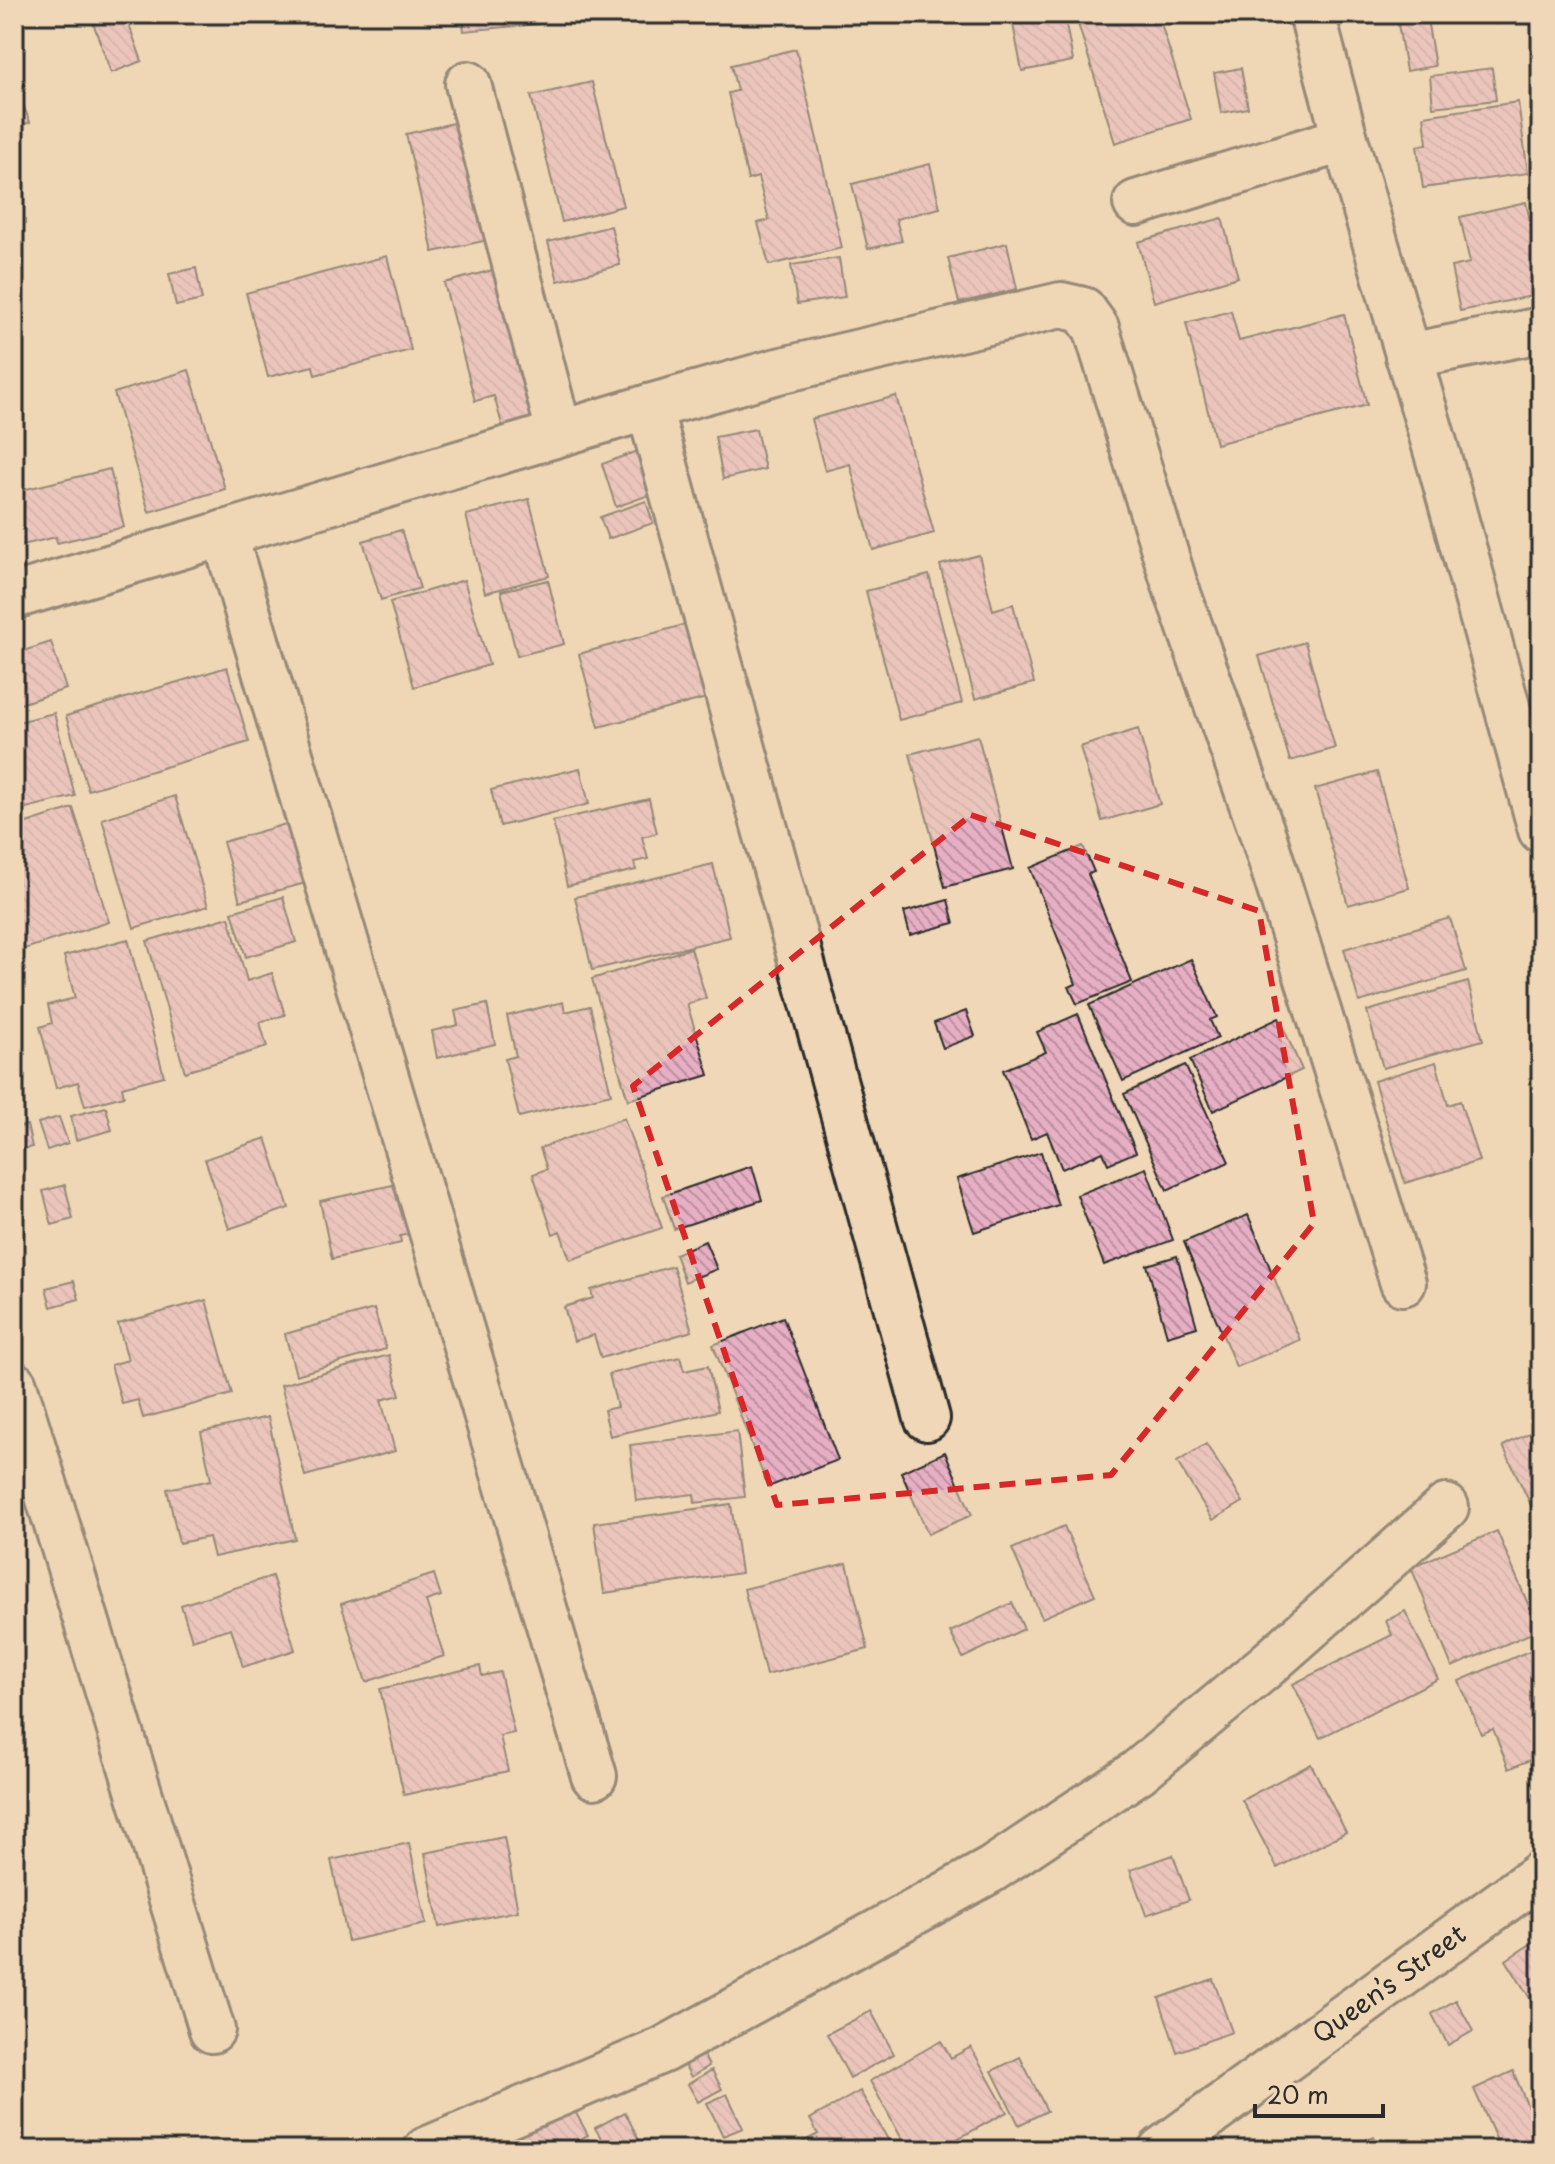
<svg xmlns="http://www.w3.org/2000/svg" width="1555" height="2164" viewBox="0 0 1555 2164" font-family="'Playpen Sans',sans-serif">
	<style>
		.building { fill: url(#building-back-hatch); stroke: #2b2b2b; stroke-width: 2 }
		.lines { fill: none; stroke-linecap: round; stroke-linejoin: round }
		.minor-casing { stroke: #2b2b2b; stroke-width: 50 }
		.minor { stroke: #efd7b7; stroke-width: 44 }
		.marked { fill: none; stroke: #d62828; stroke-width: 6; stroke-dasharray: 16 10; stroke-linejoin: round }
		.labels { text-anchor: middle; stroke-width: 8; stroke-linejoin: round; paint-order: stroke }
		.street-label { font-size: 26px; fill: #2b2b2b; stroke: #efd7b7 }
	</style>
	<defs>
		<pattern id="building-back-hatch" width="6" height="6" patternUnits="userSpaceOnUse" patternTransform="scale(2)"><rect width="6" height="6" fill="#e7afc4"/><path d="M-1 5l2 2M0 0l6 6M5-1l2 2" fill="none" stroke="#bb8f9f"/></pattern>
	</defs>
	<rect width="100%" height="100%" fill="#efd7b7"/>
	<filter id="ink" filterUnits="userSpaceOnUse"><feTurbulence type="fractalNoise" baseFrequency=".0125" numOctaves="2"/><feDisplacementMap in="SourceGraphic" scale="16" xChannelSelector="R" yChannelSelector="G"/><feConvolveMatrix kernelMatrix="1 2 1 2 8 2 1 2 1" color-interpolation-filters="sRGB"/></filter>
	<g filter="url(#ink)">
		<path class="building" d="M 98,14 L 125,14 L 142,61 L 111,73 L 91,17 Z
			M 462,14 L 537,14 L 538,24 L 464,31 Z
			M 913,14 L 944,14 L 915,22 Z
			M 1011,14 L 1064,14 L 1073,61 L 1022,71 Z
			M 1075,14 L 1158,14 L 1191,119 L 1115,143 Z
			M 1494,14 L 1541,14 L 1541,16 L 1496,24 Z
			M 1427,19 L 1435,66 L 1406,71 L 1398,24 Z
			M 796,49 L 842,248 L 769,265 L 758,223 L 769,220 L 758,177 L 748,180 L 728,93 L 737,91 L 731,65 Z
			M 1241,68 L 1248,108 L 1221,113 L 1214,73 Z
			M 1492,68 L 1496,100 L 1433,107 L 1430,76 Z
			M 592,82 L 623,206 L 562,222 L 531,96 Z
			M 14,83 L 30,122 L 14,129 Z
			M 1518,102 L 1528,173 L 1423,188 L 1417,146 L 1427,144 L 1424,116 Z
			M 1541,107 L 1541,154 L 1534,108 Z
			M 462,121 L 488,240 L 433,252 L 406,134 Z
			M 930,164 L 940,208 L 896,219 L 902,241 L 868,249 L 852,184 Z
			M 1526,202 L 1541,273 L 1541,294 L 1460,311 L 1451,267 L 1470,263 L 1460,217 Z
			M 1222,218 L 1238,277 L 1154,302 L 1138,242 Z
			M 611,226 L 620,265 L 558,281 L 548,242 Z
			M 1007,243 L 1017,289 L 959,303 L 948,258 Z
			M 387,256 L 411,350 L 315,375 L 313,366 L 268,377 L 246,293 Z
			M 839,258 L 845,297 L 797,304 L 791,265 Z
			M 504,267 L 525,388 L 533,420 L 503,428 L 494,396 L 475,401 L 444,283 Z
			M 196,268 L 202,300 L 176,306 L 169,274 Z
			M 1231,311 L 1239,341 L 1344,314 L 1367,405 L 1216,444 L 1186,323 Z
			M 189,370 L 225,489 L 149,512 L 114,393 Z
			M 896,396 L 934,533 L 873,550 L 850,464 L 825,471 L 811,419 Z
			M 756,429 L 765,469 L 723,479 L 715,437 Z
			M 638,451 L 652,494 L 616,507 L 602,464 Z
			M 110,469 L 124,527 L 57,543 L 56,537 L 14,547 L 14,474 L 18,491 Z
			M 529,499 L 549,576 L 485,593 L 466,515 Z
			M 646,501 L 653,523 L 608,539 L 600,517 Z
			M 401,530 L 420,588 L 381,600 L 363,541 Z
			M 979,555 L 993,610 L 1013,604 L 1034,683 L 975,699 L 940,565 Z
			M 929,575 L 962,703 L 899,720 L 866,591 Z
			M 464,580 L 489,665 L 414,687 L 390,602 Z
			M 548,580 L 564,644 L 517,656 L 501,591 Z
			M 694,622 L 714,696 L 599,727 L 579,654 Z
			M 51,642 L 66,689 L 14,706 L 14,654 Z
			M 1305,642 L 1335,748 L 1290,761 L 1259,656 Z
			M 227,667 L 249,742 L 88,790 L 66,716 Z
			M 54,713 L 75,796 L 14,811 L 14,723 Z
			M 1138,729 L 1160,804 L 1102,821 L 1080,747 Z
			M 978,736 L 1013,869 L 945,887 L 910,754 Z
			M 580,768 L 589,804 L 500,826 L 491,790 Z
			M 1377,772 L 1409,888 L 1348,905 L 1315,789 Z
			M 175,796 L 208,906 L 134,928 L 102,819 Z
			M 649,799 L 657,833 L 642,837 L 648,859 L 634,862 L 636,870 L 567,886 L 553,821 Z
			M 73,808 L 109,922 L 15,952 L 14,827 Z
			M 293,822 L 309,882 L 240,901 L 223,842 Z
			M 1083,846 L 1094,872 L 1088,874 L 1132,982 L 1077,1004 L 1069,987 L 1076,984 L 1030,868 Z
			M 713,864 L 730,937 L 592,970 L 575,897 Z
			M 283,897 L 296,942 L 246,957 L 232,912 Z
			M 948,900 L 954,923 L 910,935 L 904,912 Z
			M 229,917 L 247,981 L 272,973 L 285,1015 L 260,1022 L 267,1047 L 185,1072 L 147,941 Z
			M 1450,918 L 1466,971 L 1359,1002 L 1344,949 Z
			M 128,939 L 164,1076 L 122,1087 L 124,1096 L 85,1106 L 78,1082 L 56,1088 L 40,1027 L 52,1023 L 48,1005 L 75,998 L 64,956 Z
			M 691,948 L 706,998 L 687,1004 L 709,1075 L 628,1100 L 592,979 Z
			M 1191,959 L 1217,1017 L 1210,1020 L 1218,1038 L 1123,1081 L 1089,1005 Z
			M 1468,982 L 1483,1040 L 1383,1068 L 1367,1011 Z
			M 563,1002 L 565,1012 L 590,1006 L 611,1094 L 519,1117 L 505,1059 L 516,1056 L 507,1016 Z
			M 487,1004 L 495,1044 L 437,1058 L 432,1031 L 458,1025 L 455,1011 Z
			M 966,1011 L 975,1036 L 943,1048 L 934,1023 Z
			M 1078,1014 L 1136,1152 L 1108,1164 L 1103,1152 L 1062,1169 L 1047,1132 L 1031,1139 L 1003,1070 L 1046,1052 L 1037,1032 Z
			M 1279,1018 L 1302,1070 L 1213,1111 L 1190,1060 Z
			M 1436,1062 L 1448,1105 L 1460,1101 L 1479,1161 L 1405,1183 L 1374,1081 Z
			M 1185,1065 L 1229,1162 L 1167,1190 L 1124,1094 Z
			M 106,1107 L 112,1130 L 76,1140 L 71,1116 Z
			M 59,1117 L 68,1143 L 47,1150 L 38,1123 Z
			M 624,1118 L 662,1228 L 570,1260 L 560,1231 L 553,1234 L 533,1174 L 547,1169 L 540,1148 Z
			M 27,1125 L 32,1147 L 14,1151 L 14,1128 Z
			M 266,1138 L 289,1208 L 229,1229 L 205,1159 Z
			M 1041,1152 L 1058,1205 L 974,1232 L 957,1179 Z
			M 752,1166 L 762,1200 L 674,1229 L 663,1196 Z
			M 1146,1168 L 1173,1240 L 1104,1265 L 1077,1195 Z
			M 411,1181 L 423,1231 L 400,1236 L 401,1243 L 332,1259 L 320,1201 Z
			M 65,1185 L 73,1219 L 52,1225 L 43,1191 Z
			M 1248,1215 L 1300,1340 L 1236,1367 L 1184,1242 Z
			M 705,1241 L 717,1269 L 685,1282 L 675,1254 Z
			M 1177,1256 L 1197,1327 L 1167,1336 L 1147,1265 Z
			M 673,1266 L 692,1331 L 601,1358 L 594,1335 L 574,1341 L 564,1307 L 593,1298 L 591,1290 Z
			M 74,1281 L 79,1299 L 51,1307 L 46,1288 Z
			M 206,1300 L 232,1394 L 143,1418 L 138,1400 L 122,1404 L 111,1365 L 128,1360 L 118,1324 Z
			M 374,1309 L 386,1349 L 296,1375 L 285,1334 Z
			M 783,1317 L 838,1460 L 768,1487 L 713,1345 Z
			M 389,1355 L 400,1395 L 381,1400 L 395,1451 L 305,1476 L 281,1385 Z
			M 680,1357 L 684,1371 L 708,1366 L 718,1411 L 610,1436 L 604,1410 L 617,1407 L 609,1374 Z
			M 268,1417 L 295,1539 L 214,1557 L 209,1537 L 179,1543 L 167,1489 L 211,1480 L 201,1432 Z
			M 1541,1427 L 1541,1514 L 1536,1516 L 1503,1446 Z
			M 737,1431 L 745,1497 L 695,1503 L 694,1494 L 636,1501 L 630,1445 Z
			M 1206,1444 L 1243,1502 L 1213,1520 L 1177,1462 Z
			M 945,1452 L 972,1515 L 928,1534 L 901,1472 Z
			M 731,1504 L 741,1573 L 604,1593 L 594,1523 Z
			M 1064,1526 L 1095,1595 L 1042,1618 L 1012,1549 Z
			M 1497,1531 L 1539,1630 L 1452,1667 L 1411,1567 Z
			M 847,1563 L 868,1649 L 766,1675 L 744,1589 Z
			M 434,1574 L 441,1596 L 426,1601 L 444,1656 L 366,1682 L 341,1604 Z
			M 272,1576 L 295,1650 L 243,1667 L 231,1628 L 192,1640 L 181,1605 Z
			M 1012,1603 L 1024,1629 L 963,1658 L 950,1632 Z
			M 1405,1611 L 1438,1679 L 1320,1738 L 1293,1684 L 1392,1635 L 1386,1621 Z
			M 1536,1648 L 1541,1662 L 1541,1755 L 1509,1769 L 1493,1729 L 1481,1734 L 1459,1681 Z
			M 480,1666 L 482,1676 L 500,1672 L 514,1733 L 500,1736 L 508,1771 L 404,1795 L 380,1689 Z
			M 1311,1764 L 1346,1832 L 1277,1868 L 1242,1800 Z
			M 504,1837 L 518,1911 L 439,1927 L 425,1853 Z
			M 409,1843 L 426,1924 L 348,1941 L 331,1860 Z
			M 1173,1855 L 1189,1900 L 1146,1915 L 1130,1870 Z
			M 1541,1937 L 1541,2016 L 1506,1960 Z
			M 1213,1979 L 1232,2032 L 1177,2052 L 1159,1998 Z
			M 1456,2000 L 1473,2031 L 1448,2045 L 1432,2014 Z
			M 871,2011 L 894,2054 L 850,2078 L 827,2034 Z
			M 941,2041 L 951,2058 L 971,2047 L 1007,2112 L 937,2150 L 908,2150 L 870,2081 Z
			M 701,2050 L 709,2066 L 691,2077 L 682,2060 Z
			M 1020,2057 L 1047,2111 L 1019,2125 L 992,2071 Z
			M 712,2070 L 722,2089 L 698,2102 L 688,2084 Z
			M 1513,2071 L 1541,2138 L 1513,2150 L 1501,2150 L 1474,2089 Z
			M 860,2091 L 894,2150 L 803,2150 L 799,2144 L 818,2134 L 810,2119 Z
			M 727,2094 L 743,2128 L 723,2136 L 707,2103 Z
			M 571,2104 L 588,2135 L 559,2150 L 527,2150 L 518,2133 Z
			M 625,2112 L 639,2140 L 621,2150 L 608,2150 L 595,2128 Z
			M 1374,2136 L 1380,2150 L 1344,2150 Z
			M 588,2139 L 595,2150 L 569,2150 Z
			M 997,2142 L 1000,2150 L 973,2150 Z"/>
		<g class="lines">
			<defs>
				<g id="minor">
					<path d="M 1312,14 L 1345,139 L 1442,470 L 1541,830"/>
					<path d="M 468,84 L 559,432"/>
					<path d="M 1136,203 L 1345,139"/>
					<path d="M 1408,356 L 1541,330"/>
					<path d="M 649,407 L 927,1418"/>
					<path d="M 224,533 L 594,1776"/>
					<path d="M 14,596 L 649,407 L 778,371 L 1061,305 L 1083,310 L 1096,328 L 1174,582 L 1264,838 L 1403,1283"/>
					<path d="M 14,1385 L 212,2030"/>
					<path d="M 426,2150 L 663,2050 L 991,1870 L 1138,1772 L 1266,1666 L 1446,1507"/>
					<path id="s1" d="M 1161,2150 L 1541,1874"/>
				</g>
			</defs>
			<use href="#minor" class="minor-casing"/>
			<use href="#minor" class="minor"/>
		</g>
	</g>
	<path d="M0 0H1555V2164H0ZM 971,815 L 1259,911 L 1314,1223 L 1111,1475 L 777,1505 L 633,1086 Z" fill="#efd7b7" fill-opacity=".55" fill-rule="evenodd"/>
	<path class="marked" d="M 971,815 L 1259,911 L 1314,1223 L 1111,1475 L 777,1505 L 633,1086 Z"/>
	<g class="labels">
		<g class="street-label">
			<text dy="9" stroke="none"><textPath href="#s1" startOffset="282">Queen’s Street</textPath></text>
		</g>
	</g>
	<rect width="1555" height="2164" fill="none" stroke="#efd7b7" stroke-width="48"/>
	<rect x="24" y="24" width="1507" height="2116" fill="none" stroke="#2b2b2b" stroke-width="3" filter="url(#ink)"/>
	<path d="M1255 2104v12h128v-12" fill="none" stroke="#2b2b2b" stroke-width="4"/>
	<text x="1267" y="2104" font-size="24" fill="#2b2b2b" stroke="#efd7b7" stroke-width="6" paint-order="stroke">20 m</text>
</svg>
